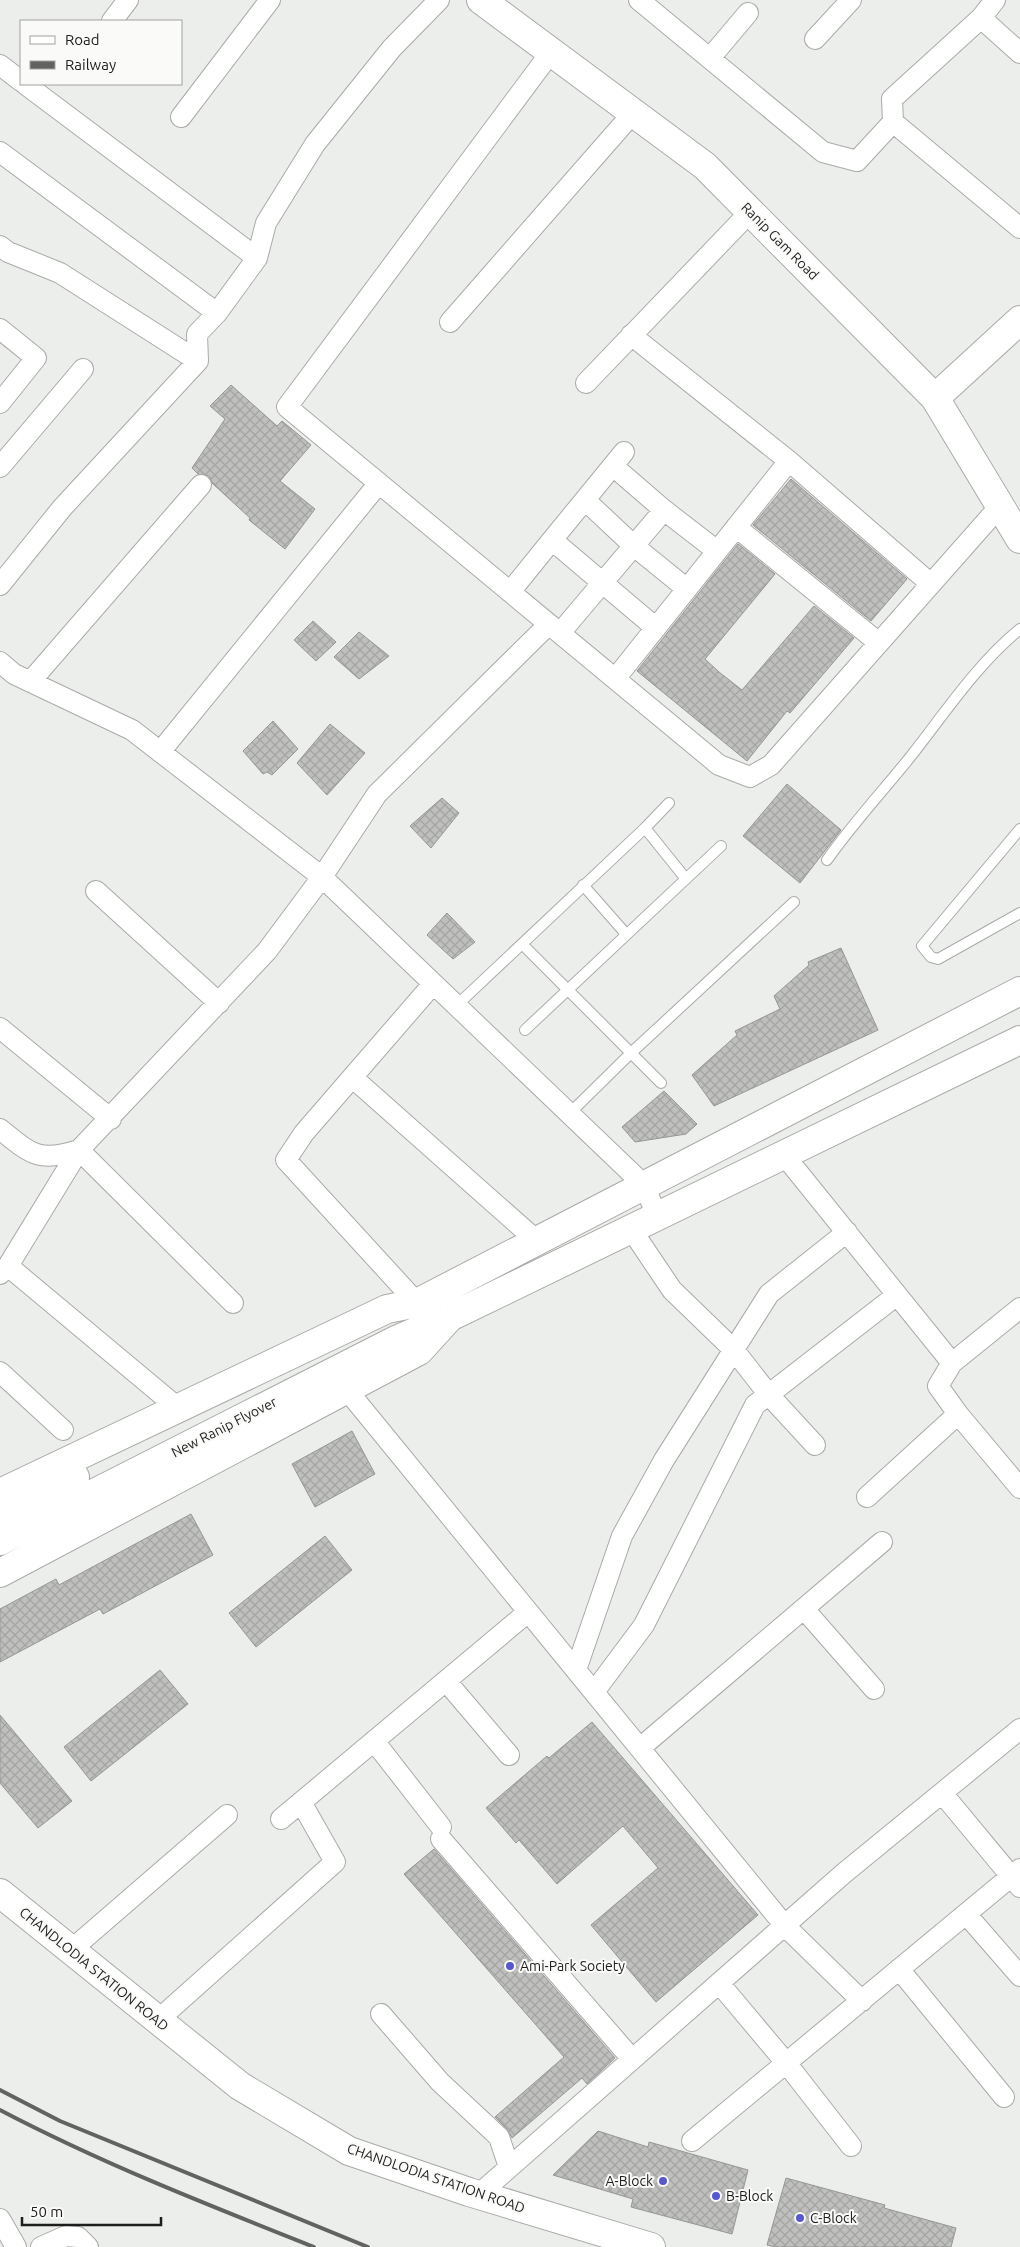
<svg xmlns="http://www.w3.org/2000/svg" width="1020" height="2247" viewBox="0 0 1020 2247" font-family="Ubuntu,sans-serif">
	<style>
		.building { fill: url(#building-cross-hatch); stroke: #959794 }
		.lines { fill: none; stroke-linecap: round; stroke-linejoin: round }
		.lane-casing { stroke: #a9aba7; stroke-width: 12 }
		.street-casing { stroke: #a9aba7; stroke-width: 22 }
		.secondary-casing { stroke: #a9aba7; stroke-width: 30 }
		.lane { stroke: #fff; stroke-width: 10 }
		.street { stroke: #fff; stroke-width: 20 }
		.secondary { stroke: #fff; stroke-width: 28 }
		.rail { stroke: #626261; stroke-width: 4 }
		.poi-dot { fill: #5757ce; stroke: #fafbf8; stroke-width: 2 }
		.labels { text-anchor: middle; stroke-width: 4; stroke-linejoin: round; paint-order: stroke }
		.street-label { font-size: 14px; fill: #1d1d1c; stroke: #fafbf8 }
		.poi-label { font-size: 14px; fill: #1d1d1c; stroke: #fafbf8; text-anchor: start }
	</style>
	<defs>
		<pattern id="building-cross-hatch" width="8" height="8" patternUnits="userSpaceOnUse" patternTransform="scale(1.25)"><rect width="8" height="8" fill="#bfc0bd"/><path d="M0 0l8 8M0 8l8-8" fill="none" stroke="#a4a5a2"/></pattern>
	</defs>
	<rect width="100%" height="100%" fill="#eceeeb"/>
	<path class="building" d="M 231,385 L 277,426 L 282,421 L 311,445 L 280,481 L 315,509 L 285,549 L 249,520 L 250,518 L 212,483 L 209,476 L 198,474 L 192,468 L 225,419 L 210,406 Z
		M 791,479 L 907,579 L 871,621 L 753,525 Z
		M 738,544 L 775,574 L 705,659 L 719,672 L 742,690 L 814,606 L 854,638 L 790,713 L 787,711 L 747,761 L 637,671 Z
		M 313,621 L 336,642 L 316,661 L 294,640 Z
		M 359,632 L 389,656 L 359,679 L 334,657 Z
		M 273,721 L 298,749 L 272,775 L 267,772 L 263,774 L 243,751 Z
		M 330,724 L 365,753 L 327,795 L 297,763 Z
		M 787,784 L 841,830 L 800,883 L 743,836 Z
		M 442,798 L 459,813 L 431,848 L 410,826 Z
		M 447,913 L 475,942 L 453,959 L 427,935 Z
		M 841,948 L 878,1030 L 714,1106 L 692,1075 L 737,1035 L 735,1031 L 780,1009 L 774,996 L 809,965 L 808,962 Z
		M 664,1091 L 697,1124 L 686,1134 L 635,1142 L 622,1127 Z
		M 352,1431 L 375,1474 L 315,1507 L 292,1464 Z
		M 191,1514 L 213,1555 L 103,1614 L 100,1609 L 0,1662 L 0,1609 L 56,1579 L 59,1585 Z
		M 325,1536 L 352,1570 L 256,1647 L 229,1613 Z
		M 160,1670 L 188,1704 L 91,1781 L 64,1747 Z
		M 0,1715 L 72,1801 L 38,1828 L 0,1783 Z
		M 592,1722 L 758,1915 L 656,2002 L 591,1925 L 658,1868 L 623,1826 L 557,1884 L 519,1840 L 516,1843 L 486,1808 L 547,1756 L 549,1758 Z
		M 434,1849 L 615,2058 L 587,2084 L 582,2078 L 512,2138 L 507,2129 L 495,2117 L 564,2057 L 404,1874 Z
		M 598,2131 L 648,2147 L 649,2142 L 748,2170 L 732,2234 L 631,2207 L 633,2199 L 553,2175 Z
		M 786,2178 L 885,2205 L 884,2208 L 956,2228 L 951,2247 L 776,2247 L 767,2245 Z"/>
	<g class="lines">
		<defs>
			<path id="lane" d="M 645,828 L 686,879
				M 1020,829 L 922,946 L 931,957 L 938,959 L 1020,913
				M 827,860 C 853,823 883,791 911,756 C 945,713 977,664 1020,629
				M 583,885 L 626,934
				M 522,944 L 661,1083
				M 456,1006 L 645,828 L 669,803
				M 525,1030 L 721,846
				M 569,1114 L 631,1053 L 794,902"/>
			<path id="street" d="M 639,0 L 823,152 L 857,161 L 893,122 L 892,99 L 981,18 L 995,0
				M 981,18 L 1020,53
				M 112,21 L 128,0
				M 815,39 L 851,0
				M 551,52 L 287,407 L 719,765 L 750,777 L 771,765 L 1000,506
				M 710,58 L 748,13
				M 0,65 L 21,81
				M 25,84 L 257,258
				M 181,117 L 270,0
				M 893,122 L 1020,228
				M 0,152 L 217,313
				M 0,246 L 8,252 L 60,273 L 198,361
				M 450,322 L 633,113
				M 0,329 L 36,358 L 0,403
				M 631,335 L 789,461 L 931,584
				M 586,383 L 751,211
				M 613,466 L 664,510 L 717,551
				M 0,467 L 83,369
				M 585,500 L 634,546 L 687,589
				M 736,527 L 879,643
				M 552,540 L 624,452
				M 0,585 L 62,508 L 198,361 L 197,334 L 217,313 L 257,258 L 266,223 L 315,144 L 392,48 L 439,0
				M 510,592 L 552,540 L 656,628
				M 560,633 L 664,510
				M 0,662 L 14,674 L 132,730 L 322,877 L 644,1185 L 657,1216
				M 615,679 L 789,461
				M 30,682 L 201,485
				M 160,752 L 379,483
				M 96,891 L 219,1003
				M 0,1028 L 111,1119
				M 353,1078 L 537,1241
				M 0,1129 C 31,1154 38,1163 79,1150 L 267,951 L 322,877 L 377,794 L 549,624
				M 784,1155 L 952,1363 L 1020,1308
				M 631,1229 L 672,1290 L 734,1350 L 769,1395 L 815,1445
				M 8,1266 L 178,1408
				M 0,1274 L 8,1266 L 79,1150 L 233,1303
				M 417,1303 L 286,1160 L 304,1133 L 433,984
				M 952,1363 L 938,1386 L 958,1414 L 1020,1488
				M 0,1372 L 63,1430
				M 347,1390 L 785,1926 L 862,2001
				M 867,1497 L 958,1414
				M 804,1609 L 874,1689
				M 576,1670 L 622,1536 L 664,1460 L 769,1294 L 847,1232
				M 446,1681 L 509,1755
				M 594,1692 L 644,1625 L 755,1405 L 897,1295
				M 374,1741 L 441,1827
				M 640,1748 L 882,1542
				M 942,1793 L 1020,1887
				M 281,1819 L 528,1612
				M 441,1839 L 632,2059
				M 966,1914 L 1020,1976
				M 71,1950 L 227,1815
				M 899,1969 L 1004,2097
				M 719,1983 L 787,2064 L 851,2146
				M 381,2014 L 440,2082 L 499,2137 L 509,2167
				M 158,2020 L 335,1862 L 301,1802
				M 692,2141 L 1020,1869
				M 478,2195 L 843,1874 L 1020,1729
				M 0,2219 L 16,2247
				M 41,2247 L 66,2236 L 78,2237 L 88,2247"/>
			<path id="secondary" d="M 481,0 L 705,166 L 935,398 L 1020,539
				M 935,398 L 1020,320
				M 0,1493 L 387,1309 L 417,1303 L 1020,991
				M 0,1515 L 75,1477
				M 0,1541 L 398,1339 L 440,1321
				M 0,1573 L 419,1351 L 450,1317 L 1020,1040
				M 0,1893 L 240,2086 L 349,2151 L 469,2192 L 651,2247"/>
		</defs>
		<use href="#lane" class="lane-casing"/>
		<use href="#street" class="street-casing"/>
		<use href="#secondary" class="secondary-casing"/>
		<use href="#lane" class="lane"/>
		<use href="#street" class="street"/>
		<use href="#secondary" class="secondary"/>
		<path class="rail" d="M 0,2090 L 60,2121 L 368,2247
			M 0,2110 C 101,2163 208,2205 314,2247"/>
	</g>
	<g class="poi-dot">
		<circle cx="510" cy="1966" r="5"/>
		<circle cx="663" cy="2181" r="5"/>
		<circle cx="716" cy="2196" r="5"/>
		<circle cx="800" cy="2218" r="5"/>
	</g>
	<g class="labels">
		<g class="street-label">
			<text transform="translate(780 241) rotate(45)" y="5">Ranip Gam Road</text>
			<text transform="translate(224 1427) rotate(-27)" y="5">New Ranip Flyover</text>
			<text transform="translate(94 1969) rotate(39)" y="5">CHANDLODIA STATION ROAD</text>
			<text transform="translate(436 2178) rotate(19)" y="5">CHANDLODIA STATION ROAD</text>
		</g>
		<g class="poi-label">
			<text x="520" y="1971">Ami-Park Society</text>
			<text x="653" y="2186" text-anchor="end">A-Block</text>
			<text x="726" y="2201">B-Block</text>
			<text x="810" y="2223">C-Block</text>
		</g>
	</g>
	<rect x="20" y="20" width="162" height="65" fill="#fafbf8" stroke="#a2a2a0"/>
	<rect x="30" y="36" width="25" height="8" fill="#ffffff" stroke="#a2a2a0"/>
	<text x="65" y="45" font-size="15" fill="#1d1d1c">Road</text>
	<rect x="30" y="61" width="25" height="8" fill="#626261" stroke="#a2a2a0"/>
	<text x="65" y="70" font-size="15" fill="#1d1d1c">Railway</text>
	<path d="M22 2217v8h139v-8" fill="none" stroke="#1d1d1c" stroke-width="2.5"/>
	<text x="30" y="2217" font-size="15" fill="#1d1d1c" stroke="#fafbf8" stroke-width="4" paint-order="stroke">50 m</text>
</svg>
